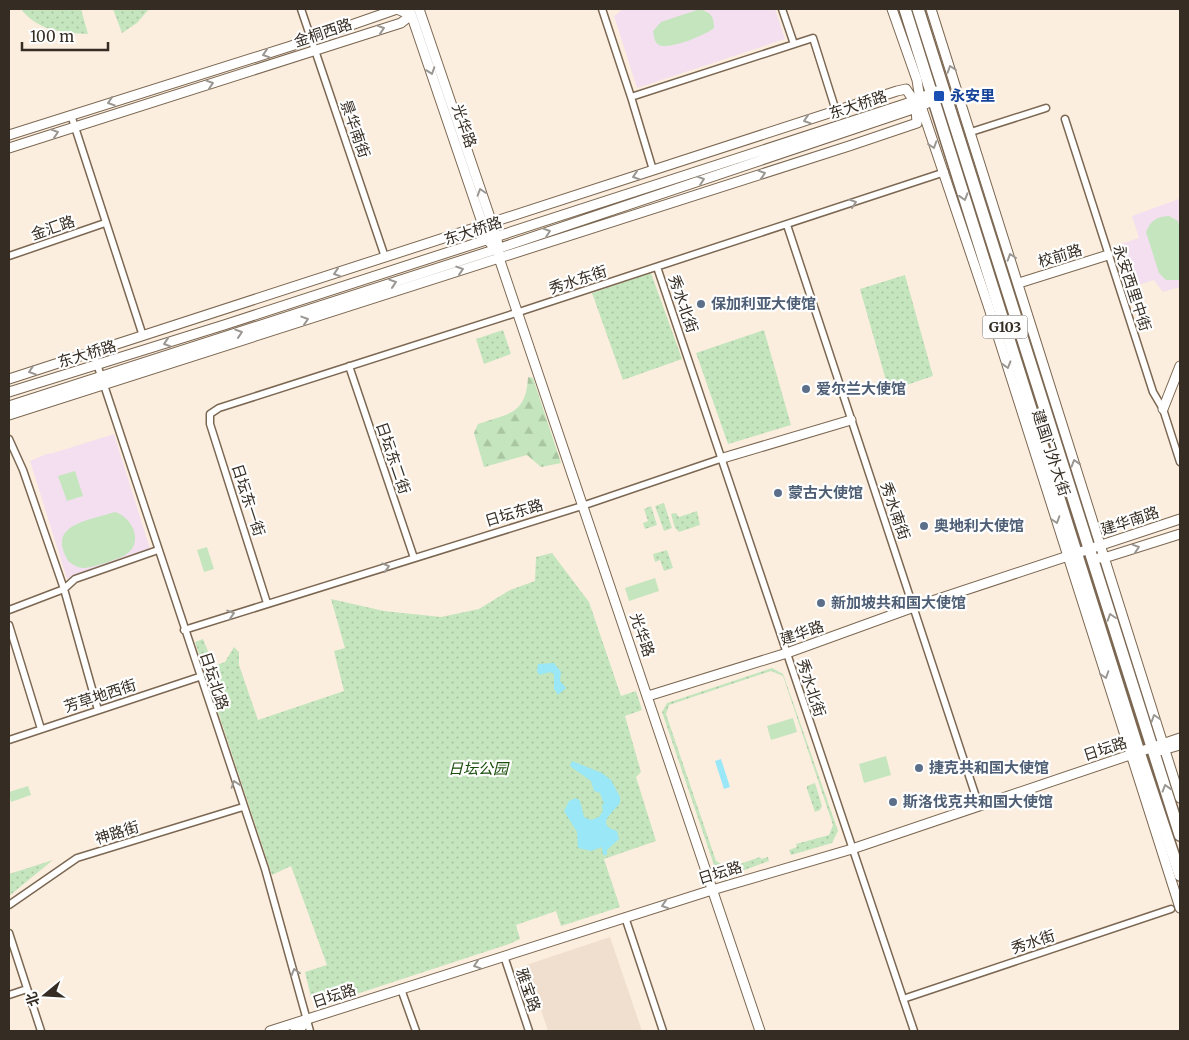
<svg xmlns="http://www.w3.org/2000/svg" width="1189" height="1040" viewBox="0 0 1189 1040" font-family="Merriweather,'Noto Sans SC',serif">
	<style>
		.education { fill: #f3dfef }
		.medical { fill: #f0dfce }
		.grass { fill: url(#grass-dots) }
		.forest { fill: url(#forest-firs) }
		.pitch { fill: #c4e5bd }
		.water { fill: #99e7f7 }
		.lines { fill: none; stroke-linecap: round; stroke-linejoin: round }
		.street-casing { stroke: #7c6852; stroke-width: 9 }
		.secondary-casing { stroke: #7c6852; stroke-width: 11 }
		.highway-casing { stroke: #7c6852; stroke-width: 14 }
		.street { stroke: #fff; stroke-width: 6 }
		.secondary { stroke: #fff; stroke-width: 9 }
		.highway { stroke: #fff; stroke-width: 11 }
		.oneway { stroke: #9a9691 }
		.transit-dot { fill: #1a4fb4; stroke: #fdfefd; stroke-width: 2 }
		.service-dot { fill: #5c6f8a; stroke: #fdfefd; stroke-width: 2 }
		.labels { text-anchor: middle; stroke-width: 4.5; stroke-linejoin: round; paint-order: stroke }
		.shield { fill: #fdfefd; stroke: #716b64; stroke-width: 1 }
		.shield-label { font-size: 14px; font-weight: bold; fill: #352c23 }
		.street-label { font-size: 15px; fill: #352c23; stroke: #fdfefd }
		.transit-label { font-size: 15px; font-weight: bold; fill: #164399; stroke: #fdfefd; text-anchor: start }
		.service-label { font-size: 15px; font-weight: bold; fill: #4e5e75; stroke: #fdfefd; text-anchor: start }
		.park-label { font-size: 15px; font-style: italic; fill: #194d0a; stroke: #fdfefd }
	</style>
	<defs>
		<pattern id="grass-dots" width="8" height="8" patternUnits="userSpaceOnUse" patternTransform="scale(1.25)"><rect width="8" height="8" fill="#c4e5bd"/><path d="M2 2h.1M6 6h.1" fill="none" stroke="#a9c5a2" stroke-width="1.8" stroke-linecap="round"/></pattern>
		<pattern id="forest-firs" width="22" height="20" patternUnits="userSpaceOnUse" patternTransform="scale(1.25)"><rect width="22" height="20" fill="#c4e5bd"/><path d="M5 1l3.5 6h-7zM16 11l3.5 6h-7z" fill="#a9c5a2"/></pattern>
	</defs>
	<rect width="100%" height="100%" fill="#fceedf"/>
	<path class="education" d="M 623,9 L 775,9 L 785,39 L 637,88 L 614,16 Z
		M 1179,199 L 1180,287 L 1163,292 L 1154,280 L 1129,288 L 1115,246 L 1139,238 L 1132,216 Z
		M 114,434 L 151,552 L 67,579 L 30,461 L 49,453 L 50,454 Z"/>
	<path class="medical" d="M 610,937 L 642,1031 L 548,1031 L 526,965 Z"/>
	<path class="grass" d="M 21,9 L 81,9 L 88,34 C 62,33 38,31 21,9 Z
		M 113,9 L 149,9 L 137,23 L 122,33 Z
		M 651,273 L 682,359 L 623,380 L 592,293 Z
		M 905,275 L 933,376 L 889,391 L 860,289 Z
		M 503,330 L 511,354 L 484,364 L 476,339 Z
		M 764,330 L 791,425 L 728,444 L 696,353 Z
		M 664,503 L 672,528 L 664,531 L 655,506 Z
		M 651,506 L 657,525 L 645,529 L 643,523 L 648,521 L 644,509 Z
		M 697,511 L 700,525 L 679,532 L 675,528 L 671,514 L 676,513 L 679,517 Z
		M 667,550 L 673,568 L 664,571 L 660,560 L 655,562 L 653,554 Z
		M 552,553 L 589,602 L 621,696 L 636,691 L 642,710 L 625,716 L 641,772 L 636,777 L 656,841 L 604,859 L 620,907 L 561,926 L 556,911 L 516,925 L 520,939 L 509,944 L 326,1004 L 311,997 L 305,972 L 327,965 L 291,866 L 272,875 L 195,642 L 203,639 L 214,666 L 225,662 L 234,647 L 239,652 L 239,665 L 258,720 L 344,691 L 334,651 L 345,648 L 331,599 L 384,611 L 441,617 L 479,609 L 510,590 L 535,581 L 536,557 Z
		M 772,668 L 783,674 L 838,831 L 832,843 L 791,855 L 789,850 L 797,847 L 796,844 L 829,835 L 833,825 L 783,676 L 771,671 L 669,705 L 666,714 L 716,861 L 728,868 L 760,857 L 761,859 L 768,857 L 769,861 L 731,875 L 721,876 L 715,868 L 662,712 L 667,703 Z
		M 815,783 L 822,806 L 820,810 L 815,812 L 807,789 L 807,786 Z
		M 53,860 L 9,896 L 9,874 Z"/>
	<path class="forest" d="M 528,377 L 533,378 L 561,463 L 541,467 L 527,455 L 484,467 L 474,433 L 478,424 C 509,413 526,415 528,377 Z"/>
	<path class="pitch" d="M 700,9 C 711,13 714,16 714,28 C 706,35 669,50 659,45 C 654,42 654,36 653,31 L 661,22 Z
		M 1169,216 L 1178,221 L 1180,229 L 1180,280 L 1166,280 L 1159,273 L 1146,232 C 1151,220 1156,217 1169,216 Z
		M 75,471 L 83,496 L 67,501 L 58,476 Z
		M 115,512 C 132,517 145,543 125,555 C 119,559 91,568 84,568 C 78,568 74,565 69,562 C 45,524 88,521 115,512 Z
		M 207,547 L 214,569 L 204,572 L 197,550 Z
		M 655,578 L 659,591 L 629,601 L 625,588 Z
		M 793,718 L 797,732 L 771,740 L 767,726 Z
		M 886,756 L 891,775 L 864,783 L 859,764 Z
		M 28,786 L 31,795 L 11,802 L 9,792 Z"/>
	<path class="water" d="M 554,663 L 561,672 L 560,681 L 566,688 L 558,695 L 554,689 L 554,674 L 550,672 L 539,675 L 537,671 L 538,664 Z
		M 721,759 L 730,787 L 724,789 L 715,761 Z
		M 572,761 L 602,773 L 611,780 L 620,797 L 620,803 C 613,813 594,824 617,831 L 619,839 L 607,850 L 607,855 L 603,855 L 602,847 L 591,851 L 578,848 L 577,832 L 564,811 L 569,801 L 576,798 L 580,801 L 584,817 L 591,820 L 599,817 L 603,811 L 602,805 L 604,804 L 600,793 L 594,791 L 591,781 L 570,766 Z"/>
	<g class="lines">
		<defs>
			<path id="street" d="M 301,9 L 385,257
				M 602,9 L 631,97
				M 782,9 L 794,44
				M 71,115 L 143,336
				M 1065,119 L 1153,392 L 1163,409 L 1180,462
				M 971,132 L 1046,108
				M 653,170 L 631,97 L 813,38 L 836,111
				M 787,225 L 979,806
				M 9,256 L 105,223
				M 657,267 L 914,1031
				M 93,352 L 265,869 L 310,1031
				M 349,366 L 414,558
				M 9,439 L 23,470 L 64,589 L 98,710
				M 267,603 L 210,424 L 210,414 L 219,408 L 519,312 L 945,172
				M 9,610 L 64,589 L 75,579 L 158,550
				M 9,625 L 41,729
				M 184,630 L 582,506 L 723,458
				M 9,740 L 199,677
				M 9,905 L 77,858 L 243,807
				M 625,917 L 663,1031
				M 9,933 L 41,1031
				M 504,956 L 529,1031
				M 401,989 L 416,1031
				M 9,995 L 27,989
				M 903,999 L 1171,909"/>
			<path id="secondary" d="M 419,9 L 497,238 L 499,258 L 760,1031
				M 892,9 L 917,80 L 921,106 L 988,305 L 1180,908
				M 931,9 L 1180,798
				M 410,11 L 488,240 L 491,244
				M 9,135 L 291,46 L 397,9 L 411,15 L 401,23 L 9,148
				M 1019,283 L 1108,255
				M 9,379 L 897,91 L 906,89 L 914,101
				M 9,392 L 224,325 L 911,102 L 936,91
				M 9,406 L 497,249 L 916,108 L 939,98
				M 1163,409 L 1180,366
				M 9,415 L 849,146 L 917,123 L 916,108
				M 723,458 L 851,420
				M 1099,558 L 1104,558 L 1180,534
				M 648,696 L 787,653 L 914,607 L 1180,519
				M 1159,751 L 1180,745
				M 270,1031 L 712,890 L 852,849 L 1180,738
				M 295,1031 L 299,1030 L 308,1019"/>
			<path id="highway" d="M 905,9 L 1139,752 L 1180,875
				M 918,9 L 1180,835"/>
		</defs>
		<use href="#street" class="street-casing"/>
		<use href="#secondary" class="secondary-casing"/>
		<use href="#highway" class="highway-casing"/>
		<use href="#street" class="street"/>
		<use href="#secondary" class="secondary"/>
		<use href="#highway" class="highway"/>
	</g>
	<defs><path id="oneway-chevron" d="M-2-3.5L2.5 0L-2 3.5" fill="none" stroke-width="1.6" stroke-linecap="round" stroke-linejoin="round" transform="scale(1.25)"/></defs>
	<g class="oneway">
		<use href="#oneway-chevron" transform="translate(381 29) rotate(-18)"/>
		<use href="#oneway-chevron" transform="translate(266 54) rotate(162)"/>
		<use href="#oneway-chevron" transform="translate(951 69) rotate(-108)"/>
		<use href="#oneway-chevron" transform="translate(431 71) rotate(71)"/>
		<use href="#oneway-chevron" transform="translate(210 84) rotate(-18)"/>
		<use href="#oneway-chevron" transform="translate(111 102) rotate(162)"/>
		<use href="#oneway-chevron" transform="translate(807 120) rotate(162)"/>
		<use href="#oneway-chevron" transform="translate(55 133) rotate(-18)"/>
		<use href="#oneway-chevron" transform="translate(933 145) rotate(72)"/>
		<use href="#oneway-chevron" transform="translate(762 174) rotate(-18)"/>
		<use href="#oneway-chevron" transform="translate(636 176) rotate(162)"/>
		<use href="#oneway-chevron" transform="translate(701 180) rotate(-19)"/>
		<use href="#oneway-chevron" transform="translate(481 192) rotate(-108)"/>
		<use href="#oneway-chevron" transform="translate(964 197) rotate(73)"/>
		<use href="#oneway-chevron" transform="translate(853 203) rotate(-19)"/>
		<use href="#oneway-chevron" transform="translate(547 232) rotate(-19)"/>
		<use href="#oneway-chevron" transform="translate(1011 257) rotate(-108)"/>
		<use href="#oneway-chevron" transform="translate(460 270) rotate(-18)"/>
		<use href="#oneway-chevron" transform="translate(337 273) rotate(162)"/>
		<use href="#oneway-chevron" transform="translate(393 283) rotate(-18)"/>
		<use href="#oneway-chevron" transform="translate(305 320) rotate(-18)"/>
		<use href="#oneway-chevron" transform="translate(239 333) rotate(-18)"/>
		<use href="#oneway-chevron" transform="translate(167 343) rotate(162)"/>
		<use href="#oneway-chevron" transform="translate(1007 365) rotate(73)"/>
		<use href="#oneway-chevron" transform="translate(32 371) rotate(162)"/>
		<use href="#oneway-chevron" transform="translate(1075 463) rotate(-107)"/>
		<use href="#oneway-chevron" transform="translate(1056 520) rotate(72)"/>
		<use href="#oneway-chevron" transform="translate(1136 548) rotate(-18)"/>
		<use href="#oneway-chevron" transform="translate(386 567) rotate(-17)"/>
		<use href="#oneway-chevron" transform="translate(231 614) rotate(-18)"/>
		<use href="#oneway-chevron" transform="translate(1111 617) rotate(-108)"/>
		<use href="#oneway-chevron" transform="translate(1105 675) rotate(72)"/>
		<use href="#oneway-chevron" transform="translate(1155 718) rotate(-108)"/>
		<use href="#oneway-chevron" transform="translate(235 784) rotate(-108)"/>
		<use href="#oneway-chevron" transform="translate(1166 788) rotate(-107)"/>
		<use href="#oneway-chevron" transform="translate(665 905) rotate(162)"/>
		<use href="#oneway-chevron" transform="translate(477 965) rotate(162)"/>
		<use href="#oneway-chevron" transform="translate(295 972) rotate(-106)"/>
	</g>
	<rect class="transit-dot" x="933" y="90" width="12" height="12" rx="2.5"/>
	<g class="service-dot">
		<circle cx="701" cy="304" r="5"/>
		<circle cx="806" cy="389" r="5"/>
		<circle cx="778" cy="493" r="5"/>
		<circle cx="924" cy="526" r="5"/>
		<circle cx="821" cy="603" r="5"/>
		<circle cx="919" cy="768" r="5"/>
		<circle cx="893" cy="802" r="5"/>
	</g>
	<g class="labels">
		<rect class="shield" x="982.5" y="315.5" width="45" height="23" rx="4"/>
		<g class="shield-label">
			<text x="1005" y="332">G103</text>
		</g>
		<g class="street-label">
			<text transform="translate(323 33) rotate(-18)" y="5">金桐西路</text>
			<text transform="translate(858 105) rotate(-18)" y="5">东大桥路</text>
			<text transform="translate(464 126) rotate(71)" y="5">光华路</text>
			<text transform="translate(355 129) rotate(71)" y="5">景华南街</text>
			<text transform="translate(53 228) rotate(-19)" y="5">金汇路</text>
			<text transform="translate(473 231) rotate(-18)" y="5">东大桥路</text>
			<text transform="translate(1060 256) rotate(-17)" y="5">校前路</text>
			<text transform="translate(578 280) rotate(-18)" y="5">秀水东街</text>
			<text transform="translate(1132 288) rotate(72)" y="5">永安西里中街</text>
			<text transform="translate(683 304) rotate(71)" y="5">秀水北街</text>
			<text transform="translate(87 354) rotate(-17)" y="5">东大桥路</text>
			<text transform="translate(1051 453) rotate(72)" y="5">建国门外大街</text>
			<text transform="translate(393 458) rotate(71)" y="5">日坛东二街</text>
			<text transform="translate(248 500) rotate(72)" y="5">日坛东一街</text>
			<text transform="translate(895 511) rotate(71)" y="5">秀水南街</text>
			<text transform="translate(514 513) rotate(-17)" y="5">日坛东路</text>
			<text transform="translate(1130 521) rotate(-18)" y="5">建华南路</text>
			<text transform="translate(802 633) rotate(-19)" y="5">建华路</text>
			<text transform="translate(642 635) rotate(71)" y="5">光华路</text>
			<text transform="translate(214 681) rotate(72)" y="5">日坛北路</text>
			<text transform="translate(811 688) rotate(72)" y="5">秀水北街</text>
			<text transform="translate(100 696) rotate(-18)" y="5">芳草地西街</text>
			<text transform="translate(1105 749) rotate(-18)" y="5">日坛路</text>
			<text transform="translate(117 833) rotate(-17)" y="5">神路街</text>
			<text transform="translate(720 873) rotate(-17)" y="5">日坛路</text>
			<text transform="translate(1033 942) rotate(-18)" y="5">秀水街</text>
			<text transform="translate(528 990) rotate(71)" y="5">雅宝路</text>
			<text transform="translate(334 996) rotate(-18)" y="5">日坛路</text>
		</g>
		<g class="transit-label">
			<text x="950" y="101">永安里</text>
		</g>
		<g class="service-label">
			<text x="711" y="309">保加利亚大使馆</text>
			<text x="816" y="394">爱尔兰大使馆</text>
			<text x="788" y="498">蒙古大使馆</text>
			<text x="934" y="531">奥地利大使馆</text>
			<text x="831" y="608">新加坡共和国大使馆</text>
			<text x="929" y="773">捷克共和国大使馆</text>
			<text x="903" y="807">斯洛伐克共和国大使馆</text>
		</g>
		<g class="park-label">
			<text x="478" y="774">日坛公园</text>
		</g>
	</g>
	<rect width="1189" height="1040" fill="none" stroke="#352c23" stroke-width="20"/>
	<g transform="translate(45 995) rotate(252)" stroke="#fdfefd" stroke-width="4" paint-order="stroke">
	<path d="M0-4L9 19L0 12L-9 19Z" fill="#352c23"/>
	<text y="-8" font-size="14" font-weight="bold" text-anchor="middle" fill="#352c23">北</text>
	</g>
	<path d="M22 42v8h86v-8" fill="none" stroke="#352c23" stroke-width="2.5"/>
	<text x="30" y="42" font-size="15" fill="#352c23" stroke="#fdfefd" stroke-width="4" paint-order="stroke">100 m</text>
</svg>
